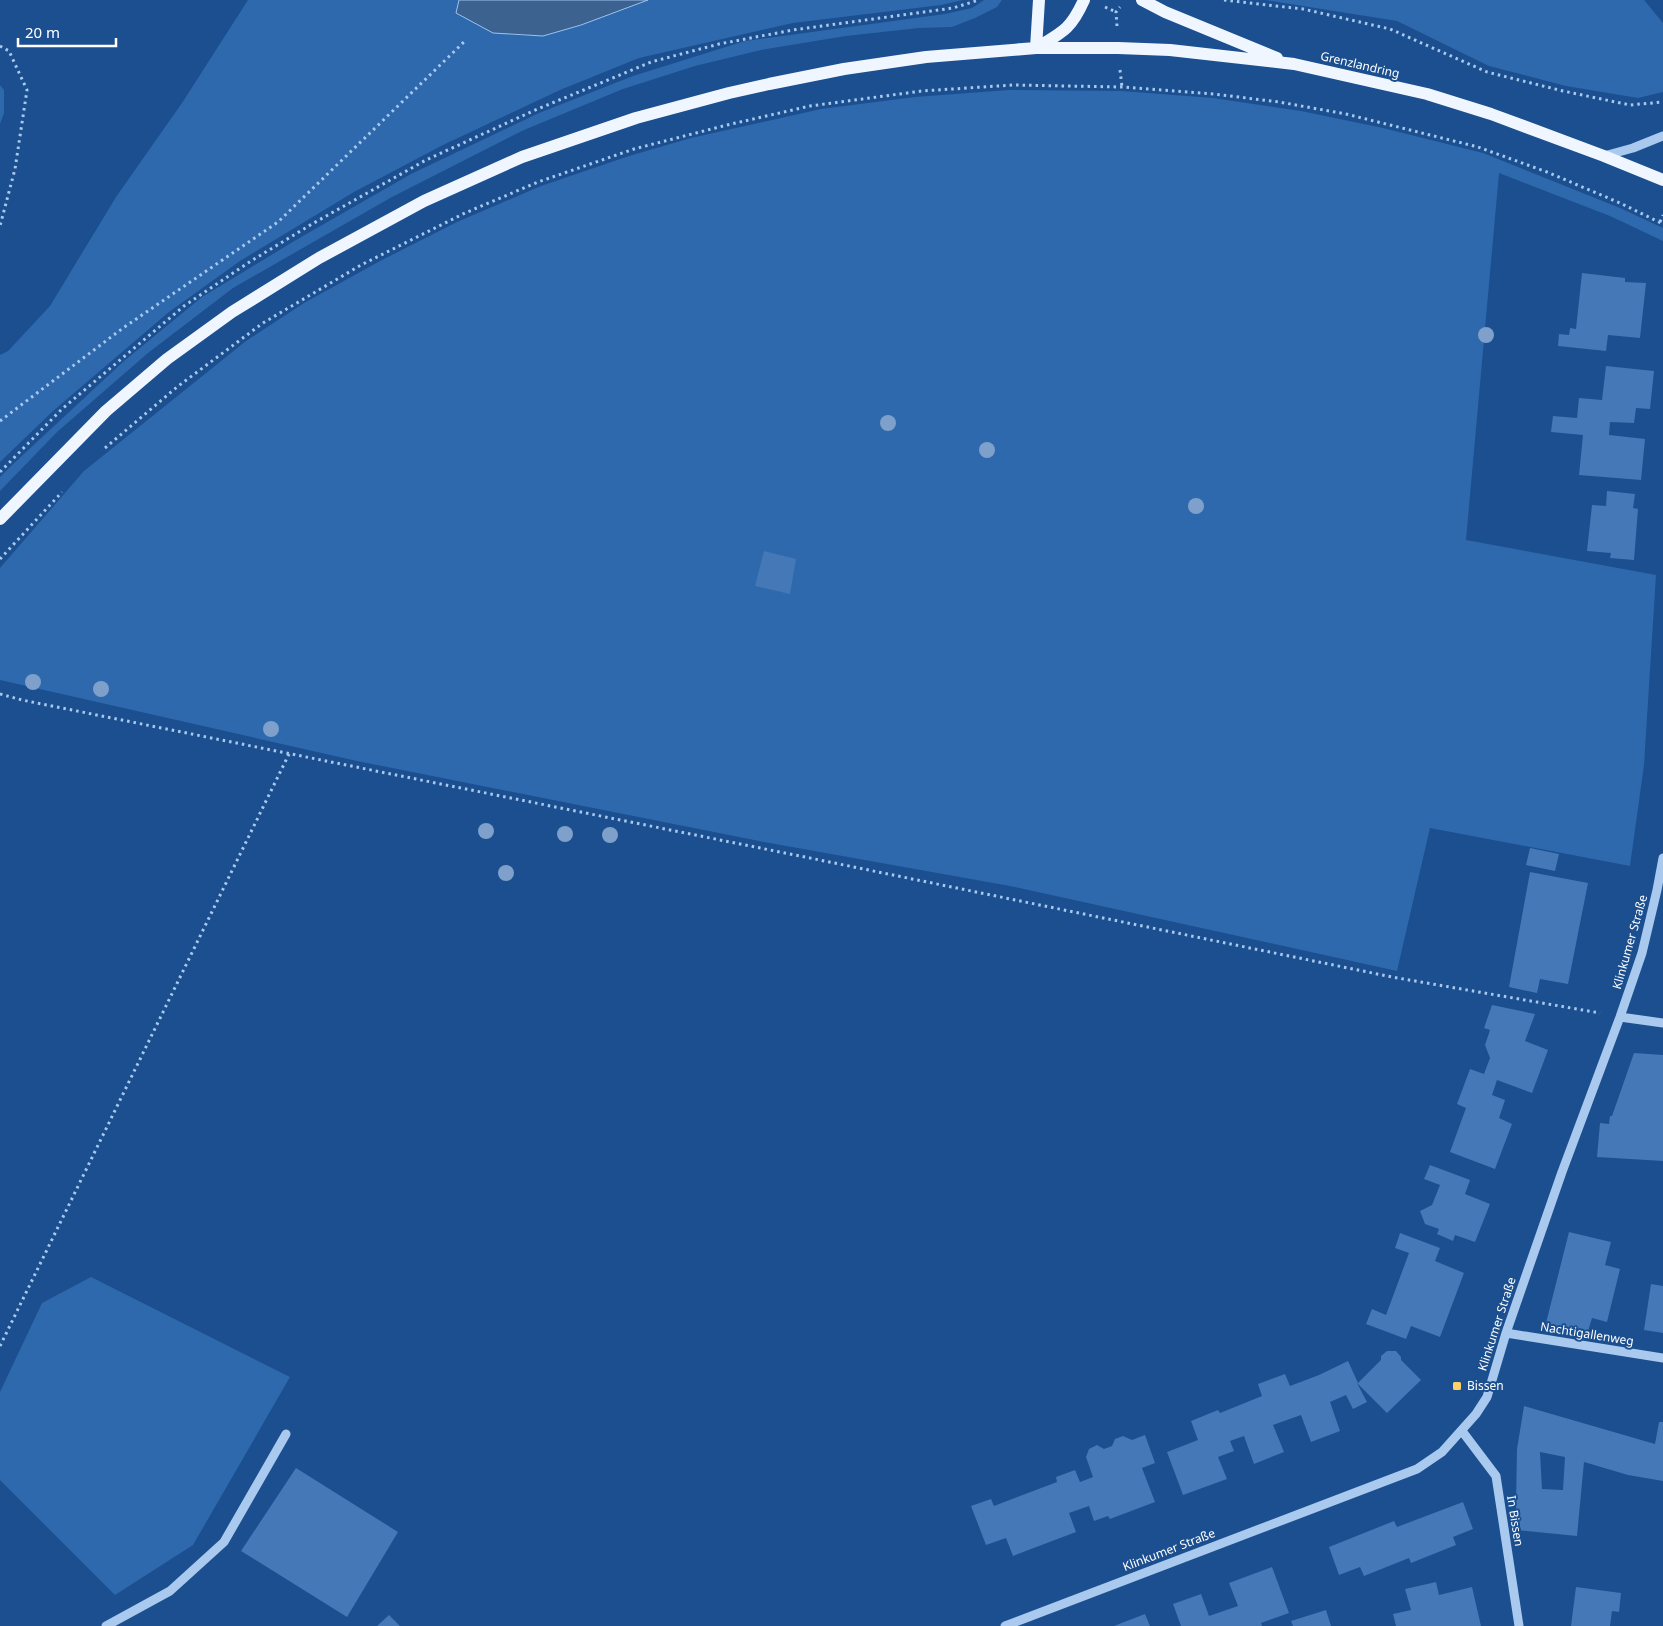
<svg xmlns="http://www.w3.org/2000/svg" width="1663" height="1626" viewBox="0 0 1663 1626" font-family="'Noto Sans',sans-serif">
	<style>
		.green { fill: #2e69ad }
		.water { fill: #3c6290; stroke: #9cc4f0 }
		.building { fill: #4478b7; fill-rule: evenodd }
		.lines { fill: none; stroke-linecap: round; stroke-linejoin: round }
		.path { stroke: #a9c9ee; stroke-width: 3; stroke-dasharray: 2.5 4; stroke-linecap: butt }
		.minor { stroke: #a9c9ee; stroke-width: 9 }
		.major { stroke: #f0f6ff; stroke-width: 12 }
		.tree { fill: #7ea0ca }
		.poi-dot { fill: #ffd166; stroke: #1b4f8f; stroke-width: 2 }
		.labels { text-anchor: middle; stroke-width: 4; stroke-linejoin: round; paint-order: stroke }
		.street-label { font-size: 12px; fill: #fff; stroke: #1b4f8f }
		.poi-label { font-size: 12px; fill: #fff; stroke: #1b4f8f; text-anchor: start }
	</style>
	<rect width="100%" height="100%" fill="#1b4f8f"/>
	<path class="green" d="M 248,0 L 459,0 L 456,13 L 512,35 L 543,36 L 581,25 L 648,0 L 963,0 L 941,5 L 793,23 L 639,58 L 560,90 L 443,145 L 354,192 L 240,261 L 169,312 L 53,411 L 0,462 L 0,355 L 8,351 L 50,306 L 116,197 L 182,103 Z
		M 984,0 L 1002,0 L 997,7 L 975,18 L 952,27 L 919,28 L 846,36 L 761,50 L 695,66 L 623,89 L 524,130 L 392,197 L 233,288 L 148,353 L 57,432 L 0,491 L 0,477 L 11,466 L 124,361 L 202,297 L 296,240 L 411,174 L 539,113 L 633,76 L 745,41 L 945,14 L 972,8 Z
		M 1265,0 L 1644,0 L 1663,23 L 1663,92 L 1638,98 L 1566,86 L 1489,66 L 1397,21 Z
		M 0,85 L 4,90 L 4,113 L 0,124 Z
		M 1009,90 L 1121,91 L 1213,98 L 1301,111 L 1383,128 L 1483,153 L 1620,208 L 1663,228 L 1663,241 L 1610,216 L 1499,173 L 1466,540 L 1656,575 L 1644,765 L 1630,866 L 1430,828 L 1397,971 L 1010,886 L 764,842 L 357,761 L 0,680 L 0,568 L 84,471 L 246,341 L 304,303 L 380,261 L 457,222 L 541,186 L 629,156 L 691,138 L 821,109 L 915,97 Z
		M 91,1277 L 290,1377 L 193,1545 L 115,1595 L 0,1480 L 0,1392 L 42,1303 Z"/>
	<path class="water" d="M 459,0 L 648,0 L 581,25 L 543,36 L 493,33 L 456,13 Z"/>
	<path class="building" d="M 1582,273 L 1625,278 L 1625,282 L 1646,283 L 1640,338 L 1608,335 L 1606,351 L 1558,346 L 1559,334 L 1569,335 L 1570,328 L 1576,329 Z
		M 1606,366 L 1654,371 L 1650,409 L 1636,408 L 1634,423 L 1610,422 L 1609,435 L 1645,439 L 1641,480 L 1579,475 L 1583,435 L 1551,432 L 1553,416 L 1577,418 L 1579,398 L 1602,400 Z
		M 1607,491 L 1635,494 L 1633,508 L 1638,509 L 1634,560 L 1610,558 L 1611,553 L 1587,551 L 1592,505 L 1606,506 Z
		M 764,551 L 796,559 L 790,594 L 755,586 Z
		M 1530,848 L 1559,854 L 1555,871 L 1526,865 Z
		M 1530,872 L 1588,883 L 1568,984 L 1540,979 L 1537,993 L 1509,987 Z
		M 1492,1005 L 1535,1014 L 1525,1041 L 1548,1050 L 1532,1093 L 1497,1080 L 1492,1095 L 1505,1100 L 1499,1118 L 1512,1124 L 1495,1169 L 1450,1152 L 1466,1108 L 1457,1104 L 1470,1069 L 1484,1074 L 1490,1058 L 1485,1045 L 1490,1030 L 1484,1028 Z
		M 1634,1053 L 1663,1055 L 1663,1161 L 1597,1157 L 1600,1123 L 1609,1124 L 1610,1116 L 1612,1116 Z
		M 1430,1165 L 1470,1180 L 1465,1194 L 1490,1204 L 1475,1242 L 1455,1235 L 1453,1241 L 1437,1234 L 1439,1229 L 1425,1224 L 1420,1211 L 1432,1205 L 1440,1185 L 1424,1179 Z
		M 1569,1232 L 1611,1242 L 1605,1265 L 1620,1269 L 1607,1322 L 1592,1318 L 1586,1338 L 1545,1327 Z
		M 1400,1233 L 1440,1248 L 1435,1261 L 1464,1273 L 1440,1337 L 1411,1326 L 1406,1339 L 1366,1324 L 1372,1309 L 1386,1315 L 1409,1253 L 1395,1248 Z
		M 1651,1284 L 1663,1286 L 1663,1333 L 1644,1330 Z
		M 1387,1351 L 1396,1351 L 1401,1357 L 1401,1360 L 1421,1380 L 1387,1413 L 1357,1383 L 1367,1402 L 1353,1409 L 1346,1395 L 1330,1402 L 1340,1431 L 1311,1442 L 1301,1415 L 1273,1425 L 1284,1452 L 1254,1464 L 1244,1436 L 1230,1441 L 1234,1451 L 1218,1457 L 1227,1479 L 1183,1495 L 1167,1452 L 1198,1440 L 1191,1421 L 1218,1410 L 1220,1413 L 1262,1396 L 1258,1384 L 1285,1374 L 1290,1386 L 1319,1375 L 1348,1361 L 1358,1383 L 1381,1360 L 1381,1356 Z
		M 1524,1406 L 1655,1444 L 1659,1422 L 1663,1422 L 1663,1481 L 1628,1475 L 1584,1462 L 1577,1536 L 1517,1530 L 1516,1504 L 1517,1449 ZM 1540,1452 L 1565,1457 L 1563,1490 L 1542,1489 Z
		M 1145,1435 L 1155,1463 L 1142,1468 L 1155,1502 L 1110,1519 L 1108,1516 L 1094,1521 L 1089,1506 L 1069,1513 L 1076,1532 L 1013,1556 L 1006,1538 L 986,1545 L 971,1506 L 991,1499 L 994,1506 L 1057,1482 L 1056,1477 L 1075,1470 L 1080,1482 L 1093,1477 L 1086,1457 L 1089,1449 L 1097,1445 L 1104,1449 L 1112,1446 L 1115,1439 L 1123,1436 L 1132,1440 Z
		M 296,1468 L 398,1532 L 347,1617 L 241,1551 Z
		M 1463,1502 L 1473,1529 L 1453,1537 L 1456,1545 L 1411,1563 L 1409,1558 L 1364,1576 L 1360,1567 L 1339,1575 L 1329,1547 L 1394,1521 L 1397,1527 Z
		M 1272,1567 L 1289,1613 L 1261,1623 L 1262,1626 L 1181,1626 L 1173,1604 L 1201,1594 L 1209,1616 L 1238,1606 L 1229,1583 Z
		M 1436,1582 L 1439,1595 L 1472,1587 L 1481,1626 L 1396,1626 L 1393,1614 L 1411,1610 L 1405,1589 Z
		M 1576,1587 L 1621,1593 L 1619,1612 L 1612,1611 L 1610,1626 L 1571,1626 Z
		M 1326,1610 L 1331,1626 L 1293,1626 L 1291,1621 Z
		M 1145,1614 L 1150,1626 L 1114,1626 Z
		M 389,1615 L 400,1626 L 377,1626 Z"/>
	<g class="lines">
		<path class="path" d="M 1224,0 L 1303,9 L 1390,29 L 1487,72 L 1563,91 L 1630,105 L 1663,102
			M 1105,7 L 1116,12
			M 1117,26 L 1116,12 L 1120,7
			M 0,46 L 9,51 L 27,90 L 15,169 L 0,226
			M 1120,70 L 1122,87
			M 1660,222 L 1663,215
			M 0,421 L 123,328 L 278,222 L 466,40
			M 105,448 L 177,387 L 263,323 L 361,265 L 465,213 L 538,182 L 634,149 L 727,125 L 810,106 L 922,91 L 1013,85 L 1122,87 L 1214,94 L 1279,102 L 1346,114 L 1478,147 L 1547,172 L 1620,203 L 1663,224
			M 0,472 L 62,409 L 184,306 L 251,261 L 312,224 L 426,160 L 533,111 L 651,62 L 719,44 L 793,30 L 953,8 L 979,0
			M 0,559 L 62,492
			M 0,694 L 22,700 L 800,856 L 1392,977 L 1600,1013
			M 0,1346 L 289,754"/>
		<path class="minor" d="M 1604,156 L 1633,148 L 1663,136
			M 1620,1017 L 1663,1023
			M 1506,1333 L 1663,1358
			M 1462,1431 L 1496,1476 L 1519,1626
			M 106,1626 L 170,1591 L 224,1542 L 286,1434
			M 1005,1626 L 1417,1469 L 1442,1452 L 1476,1414 L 1487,1397 L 1506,1333 L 1562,1172 L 1620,1017 L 1642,953 L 1657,890 L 1663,858"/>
		<path class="major" d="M 1142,0 L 1165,12 L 1277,58
			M 1036,48 C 1063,32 1071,29 1084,0
			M 1036,48 L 1039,0
			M 0,519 L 106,411 L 167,359 L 232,312 L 319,258 L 424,201 L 522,157 L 636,118 L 729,93 L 769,84 L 844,69 L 926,57 L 1036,48 L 1118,48 L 1170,50 L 1294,64 L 1427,94 L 1491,114 L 1604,156 L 1663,180"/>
	</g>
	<g class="tree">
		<circle cx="1486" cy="335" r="8"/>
		<circle cx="888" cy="423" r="8"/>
		<circle cx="987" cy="450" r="8"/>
		<circle cx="1196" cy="506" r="8"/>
		<circle cx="33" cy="682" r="8"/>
		<circle cx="101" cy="689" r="8"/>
		<circle cx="271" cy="729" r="8"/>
		<circle cx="486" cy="831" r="8"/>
		<circle cx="565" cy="834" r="8"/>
		<circle cx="610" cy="835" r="8"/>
		<circle cx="506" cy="873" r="8"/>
	</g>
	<rect class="poi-dot" x="1452" y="1381" width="10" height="10" rx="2.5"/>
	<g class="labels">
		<g class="street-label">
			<text transform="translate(1360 65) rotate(13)" y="4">Grenzlandring</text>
			<text transform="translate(1630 942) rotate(-74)" y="4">Klinkumer Straße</text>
			<text transform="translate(1497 1324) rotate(-72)" y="4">Klinkumer Straße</text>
			<text transform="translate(1587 1334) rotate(9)" y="4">Nachtigallenweg</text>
			<text transform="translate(1515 1521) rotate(81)" y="4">In Bissen</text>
			<text transform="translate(1169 1550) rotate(-21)" y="4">Klinkumer Straße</text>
		</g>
		<g class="poi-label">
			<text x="1467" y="1390">Bissen</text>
		</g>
	</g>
	<path d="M18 38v8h98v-8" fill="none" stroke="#ffffff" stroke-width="2.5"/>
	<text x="25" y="38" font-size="15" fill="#ffffff" stroke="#1b4f8f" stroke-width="4" paint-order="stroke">20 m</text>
</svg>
